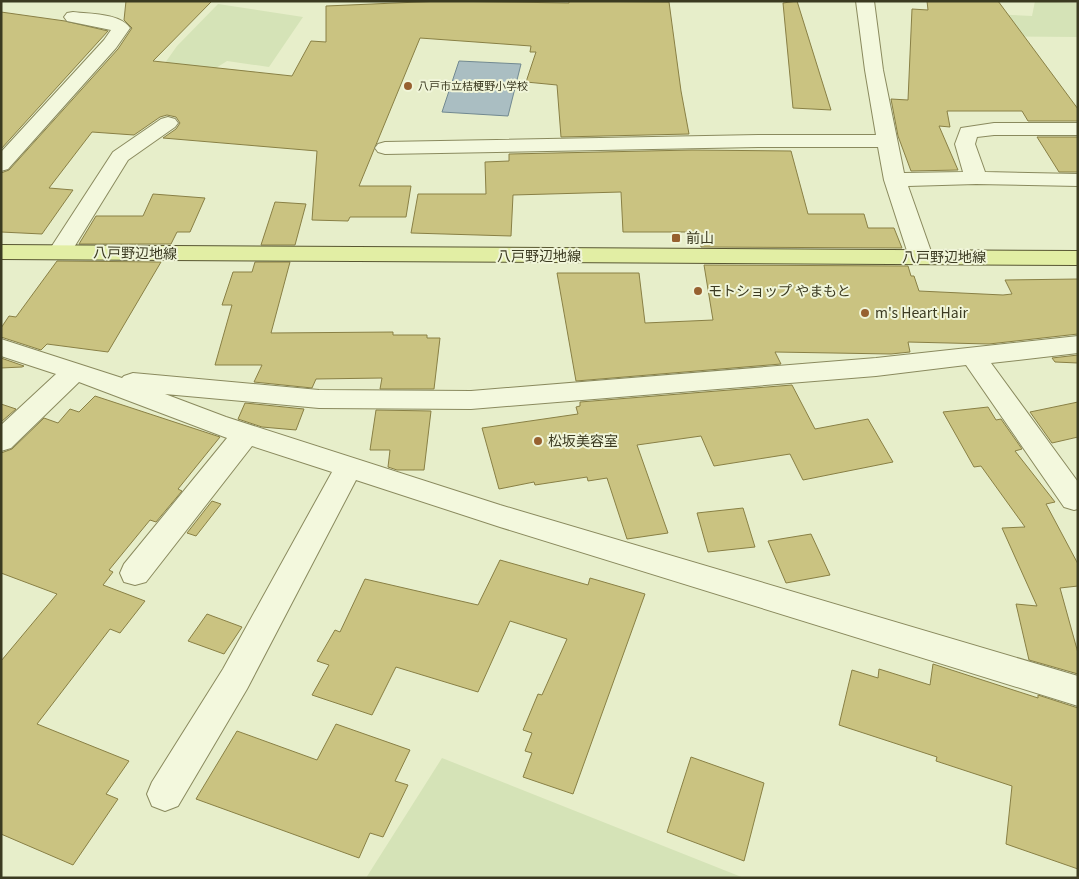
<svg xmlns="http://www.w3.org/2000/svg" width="1079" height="879" viewBox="0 0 1079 879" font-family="Georgia,'Noto Sans JP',serif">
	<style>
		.farmland { fill: #d5e3b7 }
		.water { fill: #aabec2; stroke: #718991 }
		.building { fill: #cac381; stroke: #898045 }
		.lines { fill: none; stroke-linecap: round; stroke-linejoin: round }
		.street-casing { stroke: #8a8a5e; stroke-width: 2 }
		.primary-casing { stroke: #585632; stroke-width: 2 }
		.street { fill: #f3f8dd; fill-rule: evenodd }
		.primary { fill: #e2eea4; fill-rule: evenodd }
		.poi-dot { fill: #976130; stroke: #f0f5d9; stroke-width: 2 }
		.labels { text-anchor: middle; stroke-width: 4; stroke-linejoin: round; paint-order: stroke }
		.far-poi-label { font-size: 11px; fill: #3b3a21; stroke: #f0f5d9; text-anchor: start }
		.poi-label { font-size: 14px; fill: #3b3a21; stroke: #f0f5d9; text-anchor: start }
		.street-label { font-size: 14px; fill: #3b3a21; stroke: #f0f5d9 }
	</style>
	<rect width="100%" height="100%" fill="#e7eeca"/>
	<path class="farmland" d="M 1035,1 L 1078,3 L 1078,37 L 974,36 L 991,14 L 1032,16 Z
		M 218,4 L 303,17 L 269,67 L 227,61 L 205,75 L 160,70 L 177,46 Z
		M 442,758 L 744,878 L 366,878 Z"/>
	<path class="water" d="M 459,61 L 521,64 L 508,116 L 442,112 Z"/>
	<path class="building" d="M 126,1 L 212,1 L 153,61 L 292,76 L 311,41 L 326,42 L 326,6 L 442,1 L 569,3 L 569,1 L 669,2 L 681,91 L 689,134 L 561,137 L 557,85 L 526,82 L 536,52 L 530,52 L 531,46 L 420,38 L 359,186 L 411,186 L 406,217 L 350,217 L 348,221 L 312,220 L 317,151 L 163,138 L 176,129 L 180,123 L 176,117 L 167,115 L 160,117 L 134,135 L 92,132 L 49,188 L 73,190 L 42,234 L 1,232 L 1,173 L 9,170 L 118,49 L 132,28 L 124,20 Z
		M 797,1 L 831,110 L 793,108 L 783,3 Z
		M 927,1 L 998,1 L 1078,109 L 1078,121 L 1028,121 L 1022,111 L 947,111 L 950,127 L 939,126 L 958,170 L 911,171 L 898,136 L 891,99 L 908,100 L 912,9 L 928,10 Z
		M 1,12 L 65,21 L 108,31 L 1,149 Z
		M 1037,137 L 1078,137 L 1078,172 L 1059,172 Z
		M 692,150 L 791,151 L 808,214 L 864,214 L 868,228 L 894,228 L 902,248 L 701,247 L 698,232 L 623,232 L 621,192 L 513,195 L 511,236 L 411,233 L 418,194 L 486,194 L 485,162 L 509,161 L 509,154 Z
		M 153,194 L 205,198 L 190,232 L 177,232 L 171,244 L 79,244 L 96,216 L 143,216 Z
		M 275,202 L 306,204 L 295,245 L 261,245 Z
		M 57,261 L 161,262 L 108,352 L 47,344 L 41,350 L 1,337 L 1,328 L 9,316 L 16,317 Z
		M 255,262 L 290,262 L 271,333 L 393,332 L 393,335 L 427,335 L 427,338 L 440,338 L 434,389 L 380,389 L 382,378 L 316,379 L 312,388 L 254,382 L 262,365 L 215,365 L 232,305 L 222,305 L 233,272 L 252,272 Z
		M 704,265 L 908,266 L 911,276 L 914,276 L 919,291 L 1003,295 L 1012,294 L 1005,280 L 1078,279 L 1078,334 L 989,344 L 908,342 L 910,352 L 891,354 L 775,352 L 781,364 L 576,381 L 557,273 L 639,273 L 645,323 L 713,320 Z
		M 1078,355 L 1078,363 L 1055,362 L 1052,358 Z
		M 1,358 L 24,366 L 22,367 L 1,368 Z
		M 792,385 L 815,429 L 868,419 L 893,462 L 803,480 L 790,454 L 714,466 L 701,436 L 637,445 L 668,533 L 627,539 L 607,478 L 588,481 L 587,477 L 535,485 L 534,482 L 499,489 L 482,428 L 578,414 L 576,407 L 580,406 L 580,402 Z
		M 95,396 L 220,437 L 178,489 L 182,491 L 156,522 L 150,520 L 109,570 L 113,572 L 103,585 L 145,601 L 120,633 L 110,629 L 37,724 L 129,761 L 106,794 L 118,799 L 73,865 L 1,834 L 1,661 L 57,594 L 1,573 L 1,453 L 12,449 L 44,418 L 58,423 L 70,409 L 79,412 Z
		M 1078,402 L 1078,437 L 1052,443 L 1030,412 Z
		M 245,403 L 304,409 L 296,430 L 262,427 L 238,419 Z
		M 1,404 L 16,409 L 1,422 Z
		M 988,407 L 996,420 L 1001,419 L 1022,449 L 1015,451 L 1055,502 L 1046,504 L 1078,564 L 1078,586 L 1060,588 L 1078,653 L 1078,674 L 1029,660 L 1016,604 L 1037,606 L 1002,528 L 1025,527 L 981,466 L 974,467 L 943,412 Z
		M 376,410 L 431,411 L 424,470 L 397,470 L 388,467 L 390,450 L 370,450 Z
		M 212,501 L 221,504 L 196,536 L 187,533 Z
		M 743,508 L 755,547 L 708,552 L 697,513 Z
		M 811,534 L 830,575 L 786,583 L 768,541 Z
		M 500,560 L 588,585 L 590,578 L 645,594 L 573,794 L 523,777 L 532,753 L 525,751 L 532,733 L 523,730 L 538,694 L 542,695 L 567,639 L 510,621 L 478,692 L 396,667 L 372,715 L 312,695 L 329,665 L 317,661 L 335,630 L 340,632 L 365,579 L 478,605 Z
		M 207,614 L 242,627 L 224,654 L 188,641 Z
		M 933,664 L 1038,698 L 1038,695 L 1078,708 L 1078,869 L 1006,844 L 1012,786 L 936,761 L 937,757 L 839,725 L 852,670 L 878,678 L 879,669 L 930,685 Z
		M 336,724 L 410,750 L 395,781 L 408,785 L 383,837 L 370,833 L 359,858 L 196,799 L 237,731 L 317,760 Z
		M 691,757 L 764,783 L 744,861 L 667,832 Z"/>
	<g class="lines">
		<defs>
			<path id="street" d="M 856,1 L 874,1 L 883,70 L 904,173 L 963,172 L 955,144 L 961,128 L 994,123 L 1078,123 L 1078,135 L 994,135 L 977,137 L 975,144 L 985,172 L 1078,174 L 1078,186 L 976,184 L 908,186 L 933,257 L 929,262 L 921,264 L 913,262 L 909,257 L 884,180 L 878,147 L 758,147 L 385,154 L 378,152 L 375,148 L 378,144 L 385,142 L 758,135 L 876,135 L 865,70 Z
				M 73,12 C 89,14 120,13 130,28 L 116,48 L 8,169 L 1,171 L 1,152 L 104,40 L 111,30 L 67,21 L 64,17 L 67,13 Z
				M 168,117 L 175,119 L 178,123 L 175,127 L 128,160 L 68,257 L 60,259 L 52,257 L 48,252 L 113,152 L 161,119 Z
				M 1078,336 L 1078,353 L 991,363 L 1078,482 L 1078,509 L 1074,510 L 1064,507 L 966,365 L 876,376 L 471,409 L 319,408 L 165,394 L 226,417 L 500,505 L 1078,676 L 1078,706 L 500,527 L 356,480 L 247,689 L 178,806 L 165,811 L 152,806 L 147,794 L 152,782 L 223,669 L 332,472 L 252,446 L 146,582 L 135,585 L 124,582 L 120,573 L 124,564 L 227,438 L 79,382 L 11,448 L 1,451 L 1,425 L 56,374 L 1,356 L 1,339 L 122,378 L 124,376 L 133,373 L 319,390 L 471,391 L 876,358 Z"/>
			<path id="primary" d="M 1,245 L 1078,251 L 1078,265 L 1,259 Z"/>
		</defs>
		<use href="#street" class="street-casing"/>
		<use href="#primary" class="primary-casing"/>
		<use href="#street" class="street"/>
		<use href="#primary" class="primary"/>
	</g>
	<g class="poi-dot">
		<circle cx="408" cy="86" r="5"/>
		<rect x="671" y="233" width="10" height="10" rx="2.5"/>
		<circle cx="698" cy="291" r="5"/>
		<circle cx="865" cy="313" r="5"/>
		<circle cx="538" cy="441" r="5"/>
	</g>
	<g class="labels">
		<g class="far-poi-label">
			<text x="418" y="90">八戸市立桔梗野小学校</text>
		</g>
		<g class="poi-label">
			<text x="686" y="243">前山</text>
			<text x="708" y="296">モトショップ やまもと</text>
			<text x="875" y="318">m's Heart Hair</text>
			<text x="548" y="446">松坂美容室</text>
		</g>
		<g class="street-label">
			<text transform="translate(135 253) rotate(1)" y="5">八戸野辺地線</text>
			<text x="539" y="261">八戸野辺地線</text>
			<text x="944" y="262">八戸野辺地線</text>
		</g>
	</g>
	<rect width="1079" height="879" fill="none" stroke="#3b3a21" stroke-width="5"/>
</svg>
